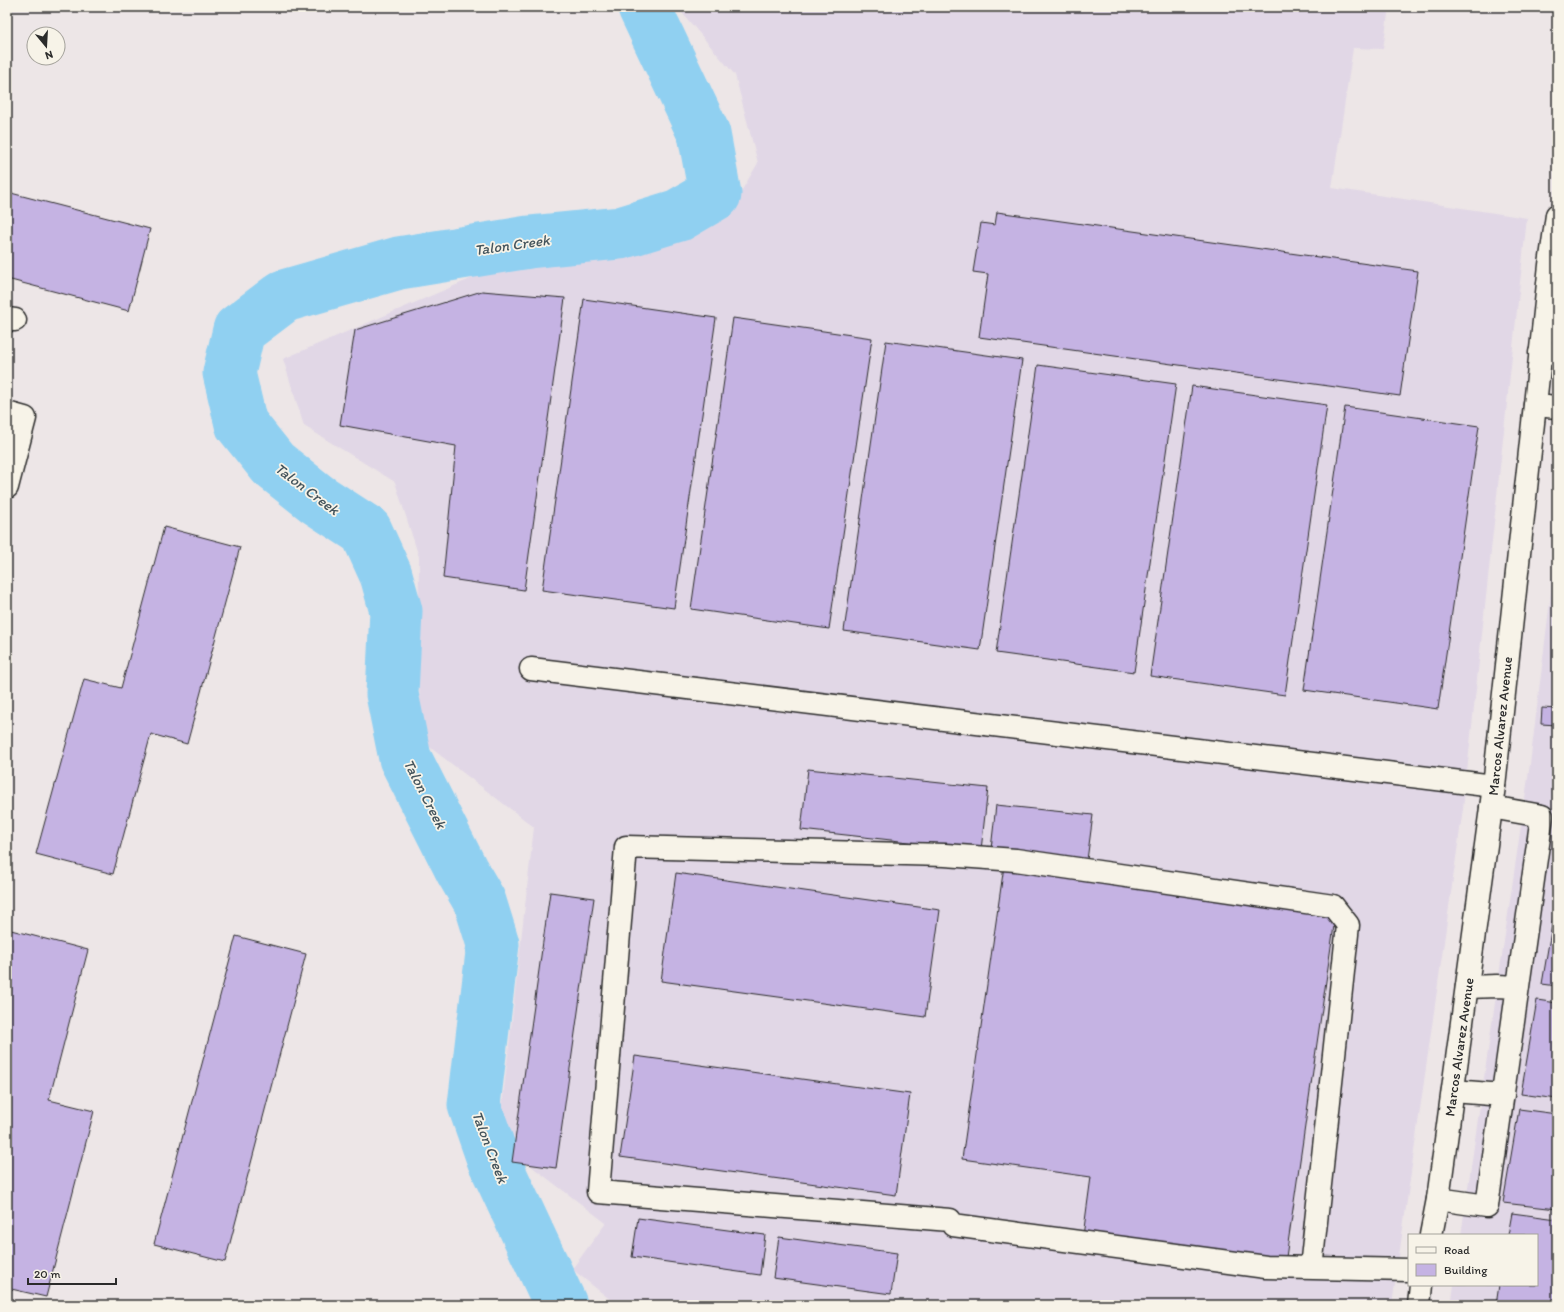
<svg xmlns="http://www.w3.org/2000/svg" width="1564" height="1312" viewBox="0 0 1564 1312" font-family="Itim,sans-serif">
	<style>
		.built { fill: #e1d7e6 }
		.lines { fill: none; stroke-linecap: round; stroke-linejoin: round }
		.river { stroke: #90d0f1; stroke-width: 53 }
		.building { fill: #c5b3e3; stroke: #2b2b2b }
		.minor-casing { stroke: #2b2b2b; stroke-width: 25 }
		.major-casing { stroke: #2b2b2b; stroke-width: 25 }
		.minor { stroke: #f7f3e8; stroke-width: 22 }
		.major { stroke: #f7f3e8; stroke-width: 22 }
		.labels { text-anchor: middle; stroke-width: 3.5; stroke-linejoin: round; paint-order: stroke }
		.street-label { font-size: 14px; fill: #2b2b2b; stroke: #f7f3e8 }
		.water-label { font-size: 15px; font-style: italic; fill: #44545c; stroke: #f7f3e8 }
	</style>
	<rect width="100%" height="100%" fill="#ede6e7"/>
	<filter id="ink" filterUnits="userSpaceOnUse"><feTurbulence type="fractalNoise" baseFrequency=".025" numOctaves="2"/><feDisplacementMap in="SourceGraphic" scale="8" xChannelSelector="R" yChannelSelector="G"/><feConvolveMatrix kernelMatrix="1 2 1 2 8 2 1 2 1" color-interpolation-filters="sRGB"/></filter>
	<g filter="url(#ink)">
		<path class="built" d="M 677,7 L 1389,7 L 1383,49 L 1353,48 L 1332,188 L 1527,218 L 1463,809 L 1392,1305 L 617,1305 L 572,1269 L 606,1223 L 498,1141 L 534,827 L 423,742 L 418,674 L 419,557 L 395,482 L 304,426 L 283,359 L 496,268 L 726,217 L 758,163 L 735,75 Z
			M 1557,544 L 1557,1305 L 1451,1305 L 1454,1285 L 1537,1285 L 1537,1235 L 1461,1235 L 1530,764 Z"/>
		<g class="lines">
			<path class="river" d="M 561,1305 L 493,1159 L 474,1105 L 493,944 L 480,902 L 462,871 L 405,758 L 392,694 L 396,611 L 386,575 L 366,531 L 317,499 L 273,464 L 241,424 L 229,373 L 239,330 L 284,296 L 399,263 L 529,242 L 620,233 L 679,215 L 715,194 L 704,134 L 644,7"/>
		</g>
		<path class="building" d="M 7,192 L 150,229 L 129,311 L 7,279 Z
			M 997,212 L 1418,271 L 1400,396 L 979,337 L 988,274 L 973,272 L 981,223 L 995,225 Z
			M 482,291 L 565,298 L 524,590 L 443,578 L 456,446 L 340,425 L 355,330 Z
			M 584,299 L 716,318 L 674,608 L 542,590 Z
			M 733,318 L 872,338 L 829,629 L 691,609 Z
			M 886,341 L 1022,360 L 980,650 L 844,631 Z
			M 1038,365 L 1176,384 L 1134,672 L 996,653 Z
			M 1192,386 L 1327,405 L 1285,695 L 1150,676 Z
			M 1345,407 L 1479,426 L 1438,709 L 1304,690 Z
			M 164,527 L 240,547 L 187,744 L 151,734 L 113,874 L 36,854 L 84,679 L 121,688 Z
			M 1542,708 L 1557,709 L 1557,725 L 1541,724 Z
			M 808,769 L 988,788 L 981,850 L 801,830 Z
			M 996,805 L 1093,815 L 1087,860 L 991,849 Z
			M 1004,866 L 1336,912 L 1285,1264 L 1083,1236 L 1091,1177 L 962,1159 Z
			M 676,873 L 940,910 L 925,1017 L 661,981 Z
			M 550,892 L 594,898 L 556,1168 L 512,1162 Z
			M 1557,895 L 1557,986 L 1542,984 Z
			M 11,930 L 88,950 L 49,1100 L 94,1111 L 46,1297 L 7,1288 L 7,945 Z
			M 236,936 L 306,954 L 225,1262 L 154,1244 Z
			M 1537,1000 L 1557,1003 L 1557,1099 L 1521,1094 Z
			M 635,1056 L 910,1094 L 896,1195 L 620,1157 Z
			M 1519,1109 L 1557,1114 L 1557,1209 L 1503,1203 Z
			M 1512,1213 L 1557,1219 L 1557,1305 L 1496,1305 L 1499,1285 L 1537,1285 L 1537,1235 L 1508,1235 Z
			M 638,1218 L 765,1235 L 760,1275 L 632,1257 Z
			M 779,1237 L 897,1253 L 891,1294 L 773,1278 Z"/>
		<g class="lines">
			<defs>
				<path id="minor" d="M 7,319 L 15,320
					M 1540,353 L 1557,354
					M 1535,405 L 1557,407
					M 7,413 L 25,418 L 7,487
					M 531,669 L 1494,786
					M 1467,987 L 1497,986 L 1518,987
					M 1453,1091 L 1503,1095
					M 1438,1199 L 1487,1206 L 1542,816 L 1491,807
					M 1311,1268 L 1348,925 L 1333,906 L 1016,860 L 945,855 L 626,847 L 598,1192 L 950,1220 L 953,1225 L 1266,1267 L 1409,1270"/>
				<path id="major" d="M 1431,1235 L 1438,1199 L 1494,786 L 1550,265 L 1557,215
					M 1419,1305 L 1421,1285"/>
			</defs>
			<use href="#minor" class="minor-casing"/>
			<use href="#major" class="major-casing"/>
			<use href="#minor" class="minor"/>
			<use href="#major" class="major"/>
		</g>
	</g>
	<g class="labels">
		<g class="street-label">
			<text transform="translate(1500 726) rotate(-84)" y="5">Marcos Alvarez Avenue</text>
			<text transform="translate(1459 1047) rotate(-82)" y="5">Marcos Alvarez Avenue</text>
		</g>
		<g class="water-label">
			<text transform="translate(512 245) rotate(-8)" y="5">Talon Creek</text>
			<text transform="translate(307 489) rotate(37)" y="5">Talon Creek</text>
			<text transform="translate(425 794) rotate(63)" y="5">Talon Creek</text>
			<text transform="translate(490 1147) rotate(69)" y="5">Talon Creek</text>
		</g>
	</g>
	<rect width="1564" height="1312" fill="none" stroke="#f7f3e8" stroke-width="24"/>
	<rect x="12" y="12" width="1540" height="1288" fill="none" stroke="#2b2b2b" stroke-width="1.5" filter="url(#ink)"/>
	<rect x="1408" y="1234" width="130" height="52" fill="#f7f3e8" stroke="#a5a39c"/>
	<rect x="1416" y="1247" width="20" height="6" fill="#f7f3e8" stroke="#a5a39c"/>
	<text x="1444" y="1254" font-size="12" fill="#2b2b2b">Road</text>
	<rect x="1416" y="1264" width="20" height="12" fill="#c5b3e3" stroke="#a5a39c"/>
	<text x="1444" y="1274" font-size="12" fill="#2b2b2b">Building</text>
	<g transform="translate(46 46) rotate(162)"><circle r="19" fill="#f7f3e8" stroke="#a5a39c"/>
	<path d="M0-3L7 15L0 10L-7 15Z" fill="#2b2b2b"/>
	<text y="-6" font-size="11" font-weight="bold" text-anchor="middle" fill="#2b2b2b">N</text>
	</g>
	<path d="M28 1278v6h88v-6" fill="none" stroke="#2b2b2b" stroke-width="2"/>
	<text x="34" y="1278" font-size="12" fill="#2b2b2b" stroke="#f7f3e8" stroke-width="3" paint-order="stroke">20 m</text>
</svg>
